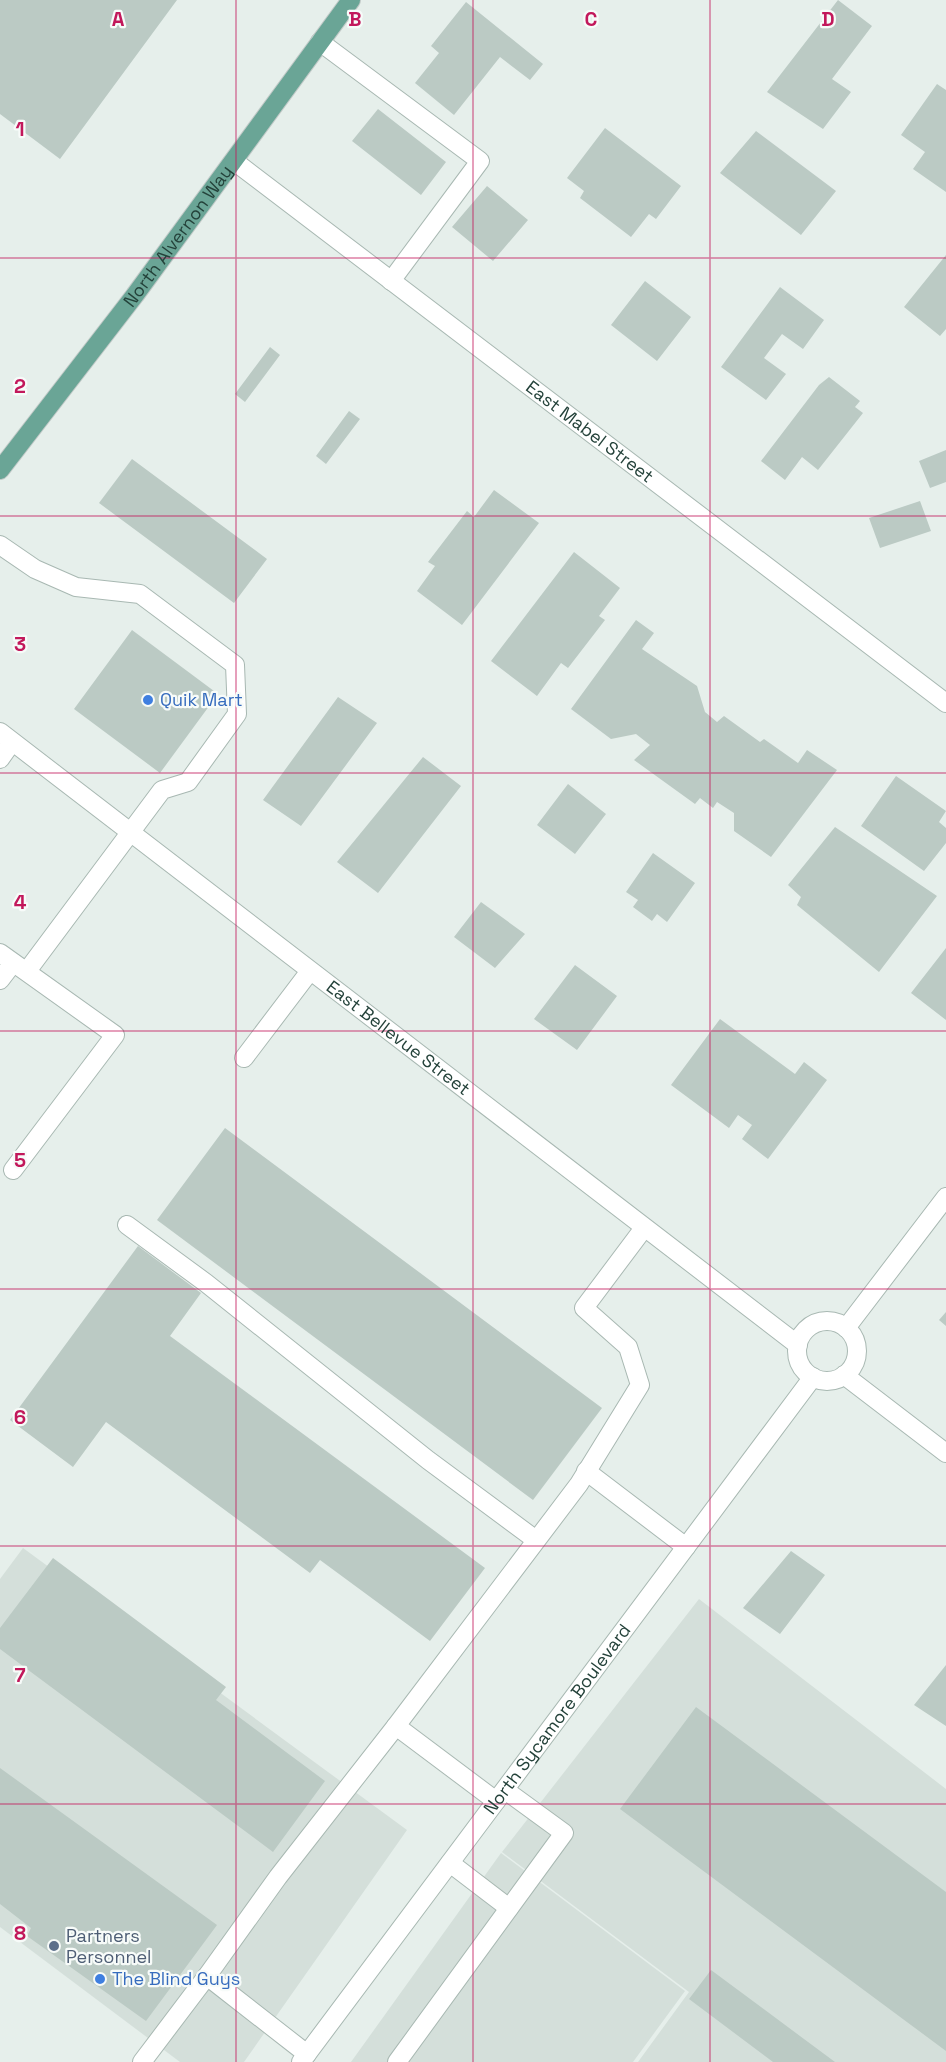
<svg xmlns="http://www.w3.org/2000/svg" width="946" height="2062" viewBox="0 0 946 2062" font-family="'Space Grotesk',sans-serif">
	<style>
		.built { fill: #d4dfda }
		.building { fill: #bbcac4 }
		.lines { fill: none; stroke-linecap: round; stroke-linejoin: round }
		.minor-casing { stroke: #a8b8b2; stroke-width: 20 }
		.major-casing { stroke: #c2cac8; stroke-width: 20 }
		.minor { stroke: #fff; stroke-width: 18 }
		.major { stroke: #6aa596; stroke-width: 18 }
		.grid { fill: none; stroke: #c2185b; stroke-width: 1.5; stroke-opacity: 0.55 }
		.shop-dot { fill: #3f7fe0; stroke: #f7fbf9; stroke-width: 2 }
		.service-dot { fill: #5c6f8a; stroke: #f7fbf9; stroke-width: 2 }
		.labels { text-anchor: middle; stroke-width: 4.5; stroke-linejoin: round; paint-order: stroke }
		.street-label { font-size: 18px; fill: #24423a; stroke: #f7fbf9 }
		.shop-label { font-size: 18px; fill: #366cbe; stroke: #f7fbf9; text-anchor: start }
		.service-label { font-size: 18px; fill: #4e5e75; stroke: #f7fbf9; text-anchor: start }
		.grid-label { font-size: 20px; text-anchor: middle; font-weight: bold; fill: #c2185b; stroke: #f7fbf9; stroke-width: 4.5; stroke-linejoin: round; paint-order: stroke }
	</style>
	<rect width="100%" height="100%" fill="#e6efeb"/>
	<path class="built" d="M 23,1548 L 407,1830 L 244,2062 L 180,2062 L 0,1927 L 0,1579 Z
		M 699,1599 L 946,1789 L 946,2062 L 638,2062 L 689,1992 L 502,1852 Z
		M 501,1853 L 685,1991 L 633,2062 L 351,2062 Z"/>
	<path class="building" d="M 0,0 L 177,0 L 60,159 L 0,114 Z
		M 838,0 L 872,26 L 832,79 L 851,92 L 823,129 L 767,92 Z
		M 466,2 L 543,64 L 530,80 L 500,57 L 454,115 L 415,83 L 439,53 L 431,46 Z
		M 937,84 L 946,90 L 946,192 L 913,169 L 925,152 L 901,135 Z
		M 378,109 L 446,162 L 421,195 L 352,141 Z
		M 605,128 L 681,186 L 656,219 L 649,214 L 631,237 L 580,198 L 584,191 L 567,178 Z
		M 756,131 L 836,191 L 801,235 L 720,173 Z
		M 487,186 L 528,220 L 493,261 L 452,227 Z
		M 946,255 L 946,329 L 940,336 L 904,307 Z
		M 645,281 L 691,317 L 657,361 L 611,325 Z
		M 780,287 L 824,320 L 803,349 L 782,334 L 764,358 L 786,374 L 766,400 L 721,367 Z
		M 270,347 L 280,355 L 245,402 L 235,394 Z
		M 829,377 L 860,401 L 855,407 L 863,413 L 818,470 L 802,457 L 785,480 L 761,461 L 819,385 Z
		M 349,411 L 360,419 L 326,464 L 316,456 Z
		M 946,450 L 946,482 L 930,488 L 919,461 Z
		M 132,459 L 267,559 L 234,603 L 99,503 Z
		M 494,490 L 539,523 L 462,625 L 417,591 L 435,566 L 428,562 L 467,511 L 474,517 Z
		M 920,501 L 931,531 L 880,548 L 869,518 Z
		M 574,552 L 620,588 L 599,616 L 605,620 L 568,668 L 561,663 L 537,696 L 491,661 Z
		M 636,620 L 654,633 L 642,649 L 697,686 L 705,712 L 717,722 L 724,716 L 760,742 L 764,739 L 798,763 L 807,750 L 837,770 L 771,857 L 734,831 L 734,813 L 717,802 L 713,808 L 700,798 L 695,804 L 634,760 L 650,745 L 636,734 L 611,739 L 571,709 Z
		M 132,630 L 218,694 L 160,773 L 74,709 Z
		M 338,697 L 377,723 L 301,826 L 263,800 Z
		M 423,757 L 461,786 L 378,893 L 337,862 Z
		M 896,776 L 946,811 L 939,822 L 946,828 L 946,843 L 924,871 L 861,826 Z
		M 568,784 L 606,814 L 575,854 L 537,825 Z
		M 835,827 L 937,896 L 879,972 L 797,905 L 801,897 L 788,885 Z
		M 653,853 L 695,883 L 667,922 L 657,914 L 652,921 L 633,907 L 638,900 L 626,892 Z
		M 481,902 L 525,934 L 495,968 L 454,937 Z
		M 946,948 L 946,1020 L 911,993 Z
		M 575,965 L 617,996 L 577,1050 L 534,1019 Z
		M 720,1019 L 795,1074 L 804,1062 L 827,1080 L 768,1159 L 742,1139 L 752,1125 L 738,1115 L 729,1128 L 671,1085 Z
		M 225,1128 L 602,1408 L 533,1500 L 157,1220 Z
		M 138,1246 L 201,1293 L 170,1336 L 485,1568 L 430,1641 L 320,1560 L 310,1573 L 106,1422 L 73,1467 L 10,1420 Z
		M 946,1312 L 946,1326 L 939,1320 Z
		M 791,1551 L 825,1575 L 780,1634 L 743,1608 Z
		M 53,1558 L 226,1687 L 216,1700 L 325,1781 L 273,1852 L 0,1649 L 0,1628 Z
		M 946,1665 L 946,1726 L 914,1705 Z
		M 696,1707 L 946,1892 L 946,2051 L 620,1809 Z
		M 0,1768 L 217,1925 L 146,2021 L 27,1936 L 31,1928 L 0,1904 Z
		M 711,1970 L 835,2062 L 773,2062 L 689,1999 Z"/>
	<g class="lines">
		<defs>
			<g id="minor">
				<path d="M 320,42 L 480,161 L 391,281"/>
				<path id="s1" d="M 234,161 L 946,703"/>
				<path d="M 0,545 L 35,569 L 76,587 L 140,594 L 235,665 L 237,714 L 188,782 L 162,790 L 27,971"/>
				<path id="s2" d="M 0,732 L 798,1345"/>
				<path d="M 0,759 L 12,742"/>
				<path d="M 0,953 L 115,1035 L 13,1170"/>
				<path d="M 0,980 L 13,963"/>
				<path d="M 244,1058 L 310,971"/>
				<path d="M 127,1225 L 206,1283 L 428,1460 L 536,1540"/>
				<circle cx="827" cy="1351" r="30"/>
				<path d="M 846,1328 L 946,1197"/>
				<path d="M 844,1375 L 946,1453"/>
				<path d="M 586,1471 L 686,1547"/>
				<path d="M 396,1726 L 496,1801"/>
				<path d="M 450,1863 L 509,1908"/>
				<path d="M 207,1976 L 307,2054"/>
				<path d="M 142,2062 L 207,1976 L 278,1877 L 396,1726 L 579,1484 L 640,1385 L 628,1347 L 584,1308 L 644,1228"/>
				<path id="s3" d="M 301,2062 L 813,1377"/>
				<path d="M 397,2062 L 564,1833 L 505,1790"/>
			</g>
			<g id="major">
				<path id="s4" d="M 0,470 L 135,295 L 351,0"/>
			</g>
		</defs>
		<use href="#minor" class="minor-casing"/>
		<use href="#major" class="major-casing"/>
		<use href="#minor" class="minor"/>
		<use href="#major" class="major"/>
	</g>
	<path class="grid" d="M 236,0 L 236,2062M 473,0 L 473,2062M 710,0 L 710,2062M 0,258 L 946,258M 0,516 L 946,516M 0,773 L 946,773M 0,1031 L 946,1031M 0,1289 L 946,1289M 0,1546 L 946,1546M 0,1804 L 946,1804"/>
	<g class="shop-dot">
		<circle cx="148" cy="700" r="6"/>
		<circle cx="100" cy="1979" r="6"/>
	</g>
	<circle class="service-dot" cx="54" cy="1946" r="6"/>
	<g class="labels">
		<g class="street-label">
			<text dy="6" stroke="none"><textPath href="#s4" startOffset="294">North Alvernon Way</textPath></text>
			<text dy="6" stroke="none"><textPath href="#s1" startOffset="447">East Mabel Street</textPath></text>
			<text dy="6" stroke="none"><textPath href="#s2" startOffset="502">East Bellevue Street</textPath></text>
			<text dy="6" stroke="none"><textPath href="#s3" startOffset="428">North Sycamore Boulevard</textPath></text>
		</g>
		<g class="shop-label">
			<text x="160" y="706">Quik Mart</text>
			<text x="112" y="1985">The Blind Guys</text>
		</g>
		<g class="service-label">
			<text x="66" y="1942">Partners<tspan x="66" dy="21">Personnel</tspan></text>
		</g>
	</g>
	<g class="grid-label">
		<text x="118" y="26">A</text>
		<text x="355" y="26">B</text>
		<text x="591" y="26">C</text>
		<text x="828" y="26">D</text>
		<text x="20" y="136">1</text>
		<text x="20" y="393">2</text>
		<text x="20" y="651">3</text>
		<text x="20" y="909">4</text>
		<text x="20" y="1167">5</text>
		<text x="20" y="1424">6</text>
		<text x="20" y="1682">7</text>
		<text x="20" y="1940">8</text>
	</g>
</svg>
